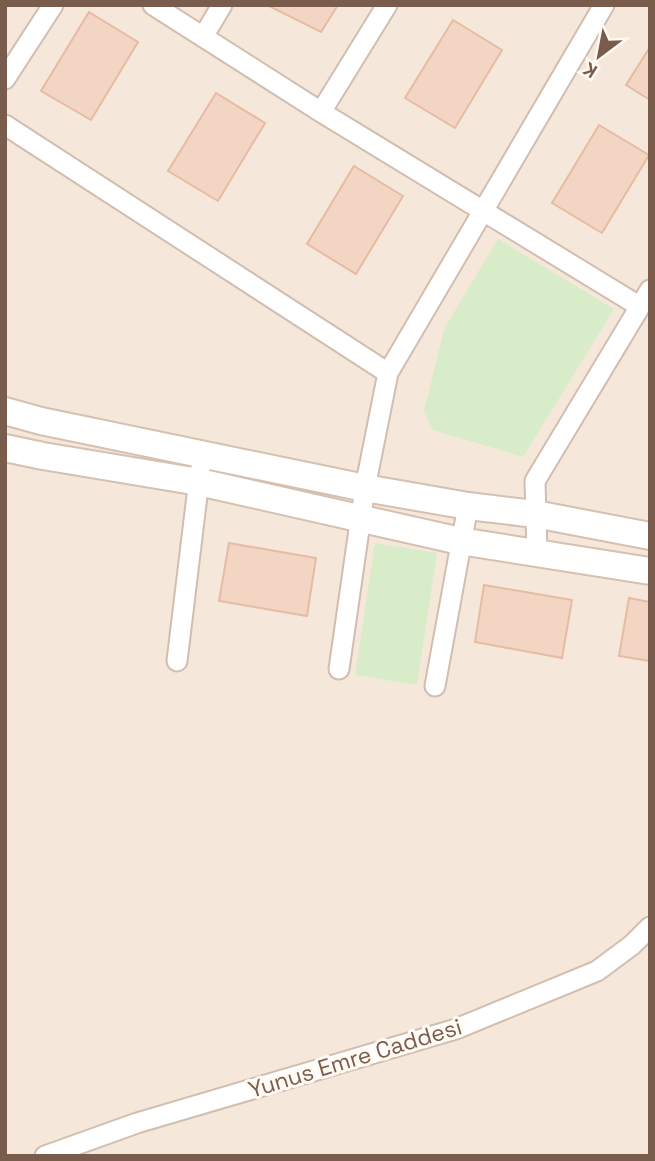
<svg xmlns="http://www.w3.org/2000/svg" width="655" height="1161" viewBox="0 0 655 1161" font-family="'Space Grotesk',sans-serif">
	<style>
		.residential { fill: #f5e8da }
		.green { fill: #d8ecc9 }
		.building { fill: #f3d5c3; stroke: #e6bba3; stroke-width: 2 }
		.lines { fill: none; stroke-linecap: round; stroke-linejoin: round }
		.minor-casing { stroke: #d1beb0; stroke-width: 23 }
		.secondary-casing { stroke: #d6c0b0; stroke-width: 30 }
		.minor { stroke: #fff; stroke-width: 19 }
		.secondary { stroke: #fff; stroke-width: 26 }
		.labels { text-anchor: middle; stroke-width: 6; stroke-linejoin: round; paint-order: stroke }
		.street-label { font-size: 23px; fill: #7a5c4d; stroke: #fffaf3 }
	</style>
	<rect width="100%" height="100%" fill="#fdf6ec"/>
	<path class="residential" d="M 5,5 L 650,5 L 650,1156 L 5,1156 Z"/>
	<path class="green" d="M 498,239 L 614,309 L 523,457 L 433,430 L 424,411 L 444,329 Z
		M 375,543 L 437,553 L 417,685 L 355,675 Z"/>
	<path class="building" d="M 267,5 L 338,5 L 321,32 Z
		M 89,12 L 138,42 L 91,120 L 41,91 Z
		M 453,20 L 502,50 L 455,128 L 405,98 Z
		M 650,47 L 650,100 L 626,85 Z
		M 216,93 L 265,123 L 218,201 L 168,171 Z
		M 599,125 L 649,155 L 602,233 L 552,203 Z
		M 354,166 L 403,196 L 356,274 L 307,244 Z
		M 229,543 L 316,558 L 307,616 L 219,601 Z
		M 484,585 L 572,600 L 562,658 L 475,642 Z
		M 629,598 L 650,602 L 650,661 L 619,656 Z"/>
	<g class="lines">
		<defs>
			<path id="minor" d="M 153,5 L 321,112 L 639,306
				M 203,37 L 222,5
				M 5,79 L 53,5
				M 321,112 L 387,5
				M 5,125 L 388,373
				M 537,553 L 535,481 L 650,290
				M 177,661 L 200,471
				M 339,669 L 365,488 L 388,373 L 604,5
				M 435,686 L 468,506
				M 45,1156 L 137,1123 L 456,1029 L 597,971 L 632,945 L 650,927"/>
			<path id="secondary" d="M 5,411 L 41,421 L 365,488 L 468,506 L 535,514 L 650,536
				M 5,448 L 43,456 L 199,482 L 460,541 L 650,571"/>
		</defs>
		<use href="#minor" class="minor-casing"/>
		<use href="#secondary" class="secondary-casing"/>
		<use href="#minor" class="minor"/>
		<use href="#secondary" class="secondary"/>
	</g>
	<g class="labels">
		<g class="street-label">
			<text transform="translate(355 1058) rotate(-17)" y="8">Yunus Emre Caddesi</text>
		</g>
	</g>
	<rect width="655" height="1161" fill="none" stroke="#7a5c4d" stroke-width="14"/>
	<g transform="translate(599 56) rotate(212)" stroke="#fffaf3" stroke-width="5" paint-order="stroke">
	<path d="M0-5L12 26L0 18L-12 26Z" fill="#7a5c4d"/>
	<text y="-10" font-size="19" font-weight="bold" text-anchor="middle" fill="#7a5c4d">K</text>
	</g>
</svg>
